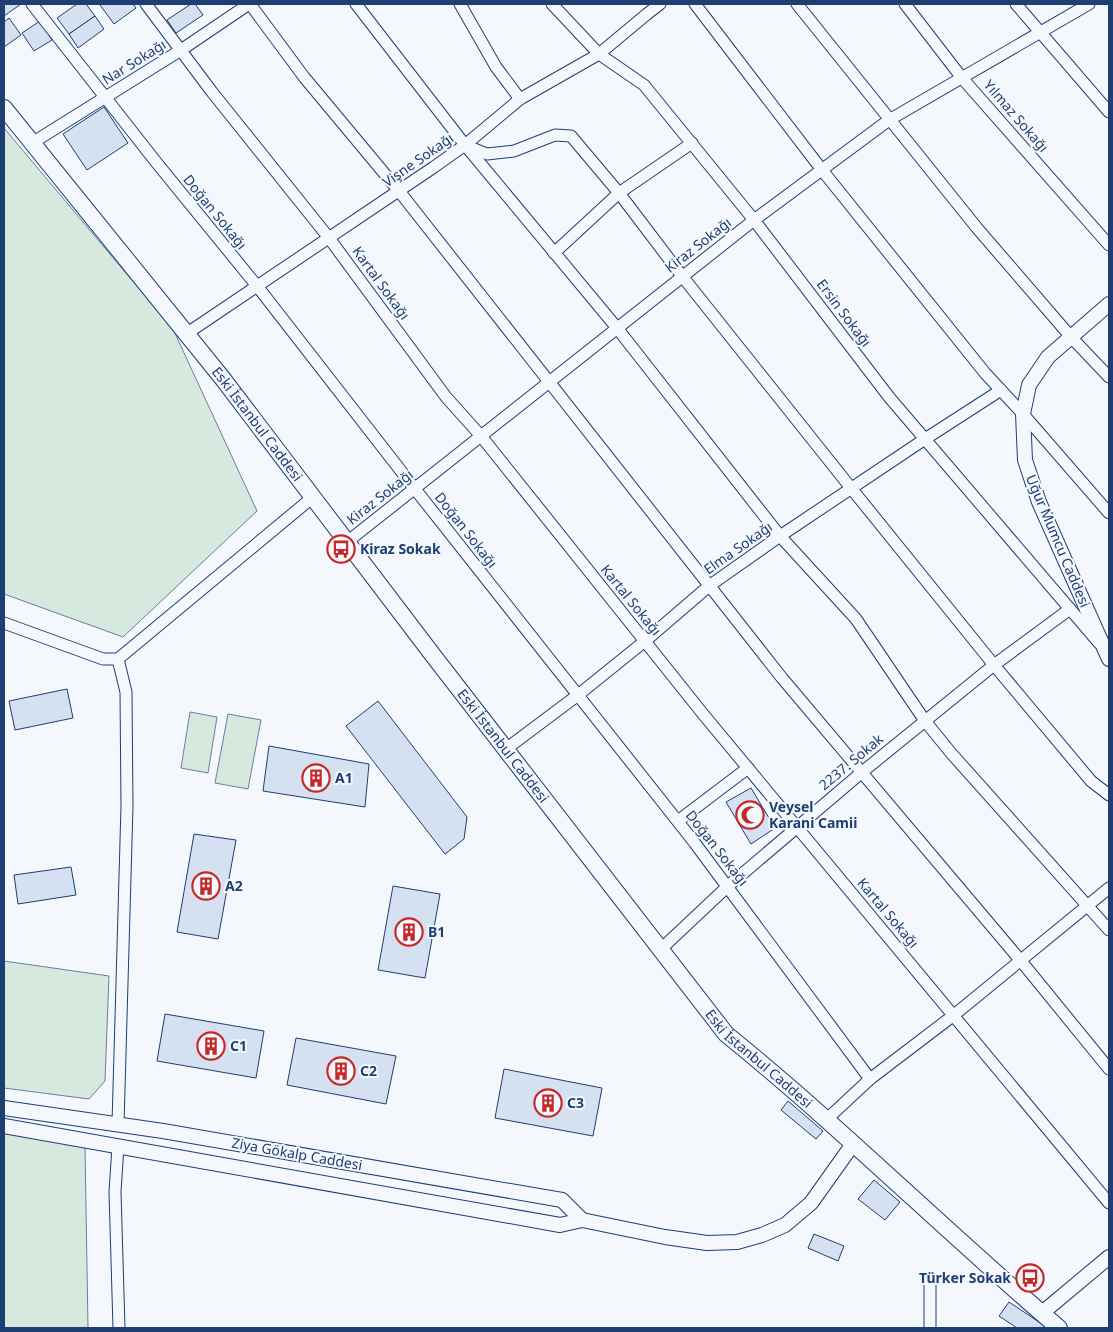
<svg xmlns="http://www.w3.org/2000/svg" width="1113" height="1332" viewBox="0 0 1113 1332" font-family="'Noto Sans',sans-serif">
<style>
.green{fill:#d7e8df;stroke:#687fa3}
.building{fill:#d5e0f0;stroke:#1d3f73}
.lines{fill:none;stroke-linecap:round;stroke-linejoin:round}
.minor-casing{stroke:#1d3f73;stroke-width:13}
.tertiary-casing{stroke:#1d3f73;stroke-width:16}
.secondary-casing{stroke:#1d3f73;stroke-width:18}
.minor{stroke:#f4f7fb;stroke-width:11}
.tertiary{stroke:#f4f7fb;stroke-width:14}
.secondary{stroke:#f4f7fb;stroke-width:16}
.labels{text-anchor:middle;stroke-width:4;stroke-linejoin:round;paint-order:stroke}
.street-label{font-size:14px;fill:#1d3f73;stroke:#f4f7fb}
.poi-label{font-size:14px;font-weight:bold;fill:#1d3f73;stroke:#f4f7fb;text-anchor:start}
</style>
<rect width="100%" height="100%" fill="#f4f7fb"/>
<g class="green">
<polygon points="4,128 173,329 257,511 123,637 4,594"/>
<polygon points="190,712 217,717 208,773 181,768"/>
<polygon points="228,714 261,720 248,789 215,783"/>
<polygon points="4,961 109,976 105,1081 89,1099 4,1088"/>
<polygon points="4,1124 85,1147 88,1328 4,1328"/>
</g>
<g class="building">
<polygon points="4,4 21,4 4,16"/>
<polygon points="77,4 86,4 95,16 69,34 57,18"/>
<polygon points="102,4 133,4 136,8 114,24 100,5"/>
<polygon points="191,4 195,4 203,15 176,33 167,20"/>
<polygon points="95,16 104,29 78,48 69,34"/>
<polygon points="9,18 21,35 4,47 4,22"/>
<polygon points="40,21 52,40 34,51 22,33"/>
<polygon points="104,107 128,143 87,170 63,134"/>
<polygon points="67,689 73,718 15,730 9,701"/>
<polygon points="378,701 467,817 464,839 445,854 346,726"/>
<polygon points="269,746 369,764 365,807 263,791"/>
<polygon points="751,788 775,828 751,844 726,802"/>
<polygon points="194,834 236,840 218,939 177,932"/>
<polygon points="71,867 76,895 18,904 14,875"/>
<polygon points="393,886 440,894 425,978 378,970"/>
<polygon points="165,1014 264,1031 256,1078 157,1061"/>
<polygon points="296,1038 396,1056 386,1104 287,1085"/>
<polygon points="504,1069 602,1088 593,1136 495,1118"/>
<polygon points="788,1101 823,1131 816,1139 781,1110"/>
<polygon points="874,1180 900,1202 885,1220 858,1199"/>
<polygon points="814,1234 844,1246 838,1261 808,1248"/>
<polygon points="1009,1302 1048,1328 1017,1328 999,1316"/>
</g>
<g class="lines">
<g class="minor-casing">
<g id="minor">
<polyline points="32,4 156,162 257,286 415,489 694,842 870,1079"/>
<polyline points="146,4 212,92 329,238 446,397 481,436 703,714 1109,1203"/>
<polyline points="250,4 304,77 399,191 782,678 1021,961 1109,1069"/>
<polyline points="356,4 465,145 617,328 780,536 856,619 925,721 951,753 1109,930"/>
<polyline points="460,4 496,67 520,99"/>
<polyline points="552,4 599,54 644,85 754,220 889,397 1099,643"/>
<polyline points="695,4 822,170 985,373 1023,414 1109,513"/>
<polyline points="797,4 977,228 1071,337 1109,377"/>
<polyline points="905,4 962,78 1109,245"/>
<polyline points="1016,4 1109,112"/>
<polyline points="32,143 181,50 249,4"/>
<polyline points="467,146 487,154 514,151 555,135 571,136 619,193 682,276 851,488 994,665 1091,781 1109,795"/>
<polyline points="554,253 619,193 692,143"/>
<polyline points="186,334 434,167 465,145 520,99 599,54 647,14 660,4"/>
<polyline points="347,542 754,220 889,120 1089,4"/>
<polyline points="4,623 103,659 118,659"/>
<polyline points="118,659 126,692 127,806 118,1124"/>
<polyline points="118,659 313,497"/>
<polyline points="506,749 578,695 645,641 709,586 780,536 925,439 1001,390"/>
<polyline points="678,821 748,768"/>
<polyline points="661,949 728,886 861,773 994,665 1070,609"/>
<polyline points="826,1120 870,1079 954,1015 1109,888"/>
<polyline points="118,1146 115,1192 119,1328"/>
<polyline points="930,1328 930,1284"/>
</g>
</g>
<g class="tertiary-casing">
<g id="tertiary">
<polyline points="1109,304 1048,357 1029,385 1023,414 1025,460 1039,502 1109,659"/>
<polyline points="4,1108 163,1131 562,1200 582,1220"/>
<polyline points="4,1126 560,1225 582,1220 665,1237 707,1243 737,1242 762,1235 785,1225 811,1203 853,1144"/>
<polyline points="1042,1313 1109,1257"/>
</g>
</g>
<g class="secondary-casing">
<g id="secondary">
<path id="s1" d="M4 108 223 379 432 654 726 1034C841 1127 946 1232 1059 1328"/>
</g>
</g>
<use href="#minor" class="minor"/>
<use href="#tertiary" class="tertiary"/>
<use href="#secondary" class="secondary"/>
</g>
<defs>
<g id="bus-ring" transform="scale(1.4375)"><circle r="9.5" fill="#f4f7fb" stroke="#c62828" stroke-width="1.5"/><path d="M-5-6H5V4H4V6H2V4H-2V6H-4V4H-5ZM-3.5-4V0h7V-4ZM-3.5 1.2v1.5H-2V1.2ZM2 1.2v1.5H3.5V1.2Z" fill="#c62828"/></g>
<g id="building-ring" transform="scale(1.4375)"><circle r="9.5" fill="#f4f7fb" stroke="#c62828" stroke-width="1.5"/><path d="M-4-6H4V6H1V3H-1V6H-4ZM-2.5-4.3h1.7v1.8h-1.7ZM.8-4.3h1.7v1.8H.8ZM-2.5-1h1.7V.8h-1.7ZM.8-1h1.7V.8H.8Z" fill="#c62828"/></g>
<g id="mosque-ring" transform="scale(1.4375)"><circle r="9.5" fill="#f4f7fb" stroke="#c62828" stroke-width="1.5"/><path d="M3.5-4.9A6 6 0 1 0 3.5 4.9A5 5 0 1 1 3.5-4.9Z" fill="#c62828"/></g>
</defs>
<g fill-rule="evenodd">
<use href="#bus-ring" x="341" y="549"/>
<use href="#building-ring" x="316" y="778"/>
<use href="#mosque-ring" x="750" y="815"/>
<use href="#building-ring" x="206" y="886"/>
<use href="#building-ring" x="409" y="932"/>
<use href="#building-ring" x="211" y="1046"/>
<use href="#building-ring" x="341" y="1071"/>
<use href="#building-ring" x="548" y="1103"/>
<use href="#bus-ring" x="1030" y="1278"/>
</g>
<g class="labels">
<g class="street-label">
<text transform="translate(134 62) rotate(-32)" y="5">Nar Sokağı</text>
<text transform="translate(1016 116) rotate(49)" y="5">Yılmaz Sokağı</text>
<text transform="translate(418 160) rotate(-35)" y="5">Vişne Sokağı</text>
<text transform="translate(215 212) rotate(51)" y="5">Doğan Sokağı</text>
<text transform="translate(698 245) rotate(-38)" y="5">Kiraz Sokağı</text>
<text transform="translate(381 283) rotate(54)" y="5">Kartal Sokağı</text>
<text transform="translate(844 313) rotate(53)" y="5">Ersin Sokağı</text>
<text dy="5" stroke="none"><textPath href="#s1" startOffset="405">Eski İstanbul Caddesi</textPath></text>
<text transform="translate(380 497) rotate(-38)" y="5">Kiraz Sokağı</text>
<text transform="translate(466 530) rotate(52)" y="5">Doğan Sokağı</text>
<text transform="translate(1058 541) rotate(67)" y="5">Uğur Mumcu Caddesi</text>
<text transform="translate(738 548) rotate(-35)" y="5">Elma Sokağı</text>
<text transform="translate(631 600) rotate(51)" y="5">Kartal Sokağı</text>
<text dy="5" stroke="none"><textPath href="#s1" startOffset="810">Eski İstanbul Caddesi</textPath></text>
<text transform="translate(851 762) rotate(-40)" y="5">2237. Sokak</text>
<text transform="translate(717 848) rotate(52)" y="5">Doğan Sokağı</text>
<text transform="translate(888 913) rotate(50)" y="5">Kartal Sokağı</text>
<text dy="5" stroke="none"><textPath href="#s1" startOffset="1215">Eski İstanbul Caddesi</textPath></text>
<text transform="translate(297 1154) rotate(10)" y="5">Ziya Gökalp Caddesi</text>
</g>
<g class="poi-label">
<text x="360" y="554">Kiraz Sokak</text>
<text x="335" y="783">A1</text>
<text x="769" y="812">Veysel<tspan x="769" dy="16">Karani Camii</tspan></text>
<text x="225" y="891">A2</text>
<text x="428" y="937">B1</text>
<text x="230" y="1051">C1</text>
<text x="360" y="1076">C2</text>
<text x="567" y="1108">C3</text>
<text x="1011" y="1283" text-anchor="end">Türker Sokak</text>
</g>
</g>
<rect width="1113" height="1332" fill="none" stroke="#1d3f73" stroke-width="10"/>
</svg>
